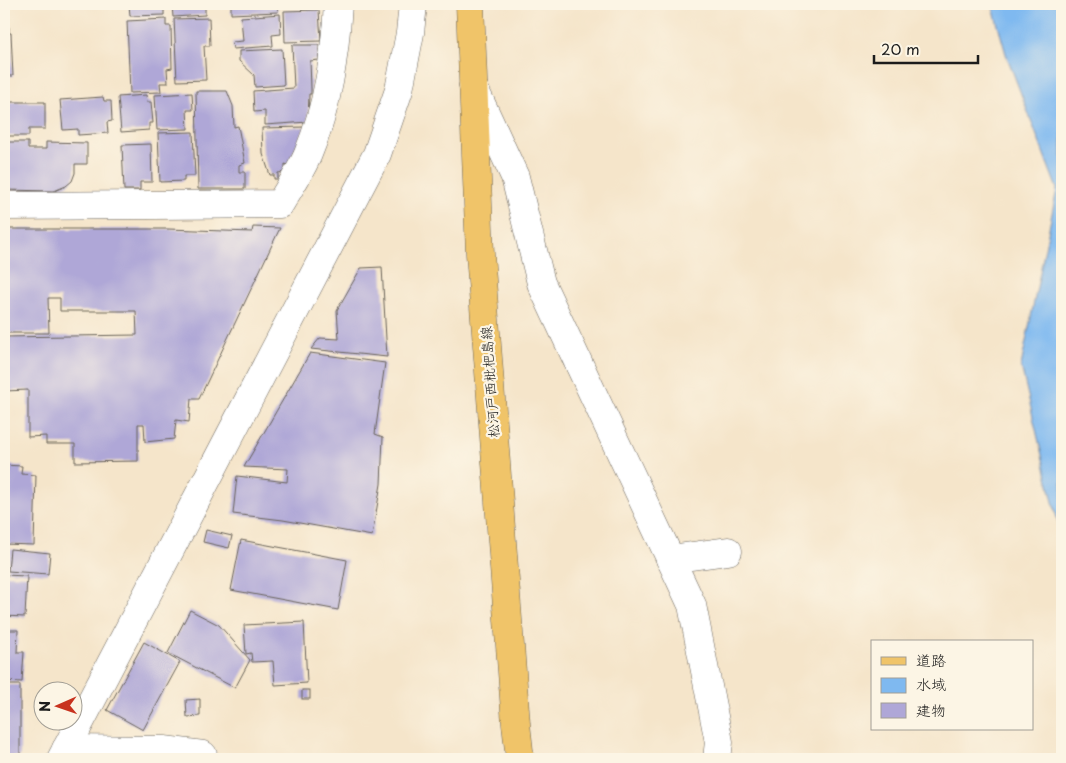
<svg xmlns="http://www.w3.org/2000/svg" width="1066" height="763" viewBox="0 0 1066 763" font-family="'Playpen Sans','Klee One',sans-serif">
<style>
.water{fill:#7fb9f0;stroke:#4e6a86}
.building{fill:#afa7d7}
.lines{fill:none;stroke-linecap:round;stroke-linejoin:round}
.minor-casing{stroke:#686259;stroke-width:29}
.major-casing{stroke:#686259;stroke-width:29}
.minor{stroke:#fff;stroke-width:28}
.major{stroke:#f0c469;stroke-width:28}
.labels{text-anchor:middle;stroke-width:4.5;stroke-linejoin:round;paint-order:stroke}
.street-label{font-size:14px;fill:#1c1c1c;stroke:#fcf5e5}
</style>
<rect width="100%" height="100%" fill="#fcf5e5"/>
<filter id="ink" filterUnits="userSpaceOnUse"><feTurbulence type="fractalNoise" baseFrequency=".02" numOctaves="2"/><feDisplacementMap in="SourceGraphic" scale="10" xChannelSelector="R" yChannelSelector="G"/><feConvolveMatrix kernelMatrix="1 2 1 2 8 2 1 2 1" color-interpolation-filters="sRGB"/></filter>
<filter id="wash" filterUnits="userSpaceOnUse"><feTurbulence type="fractalNoise" baseFrequency=".0096" numOctaves="4" result="noise"/><feDisplacementMap in="SourceGraphic" scale="20" xChannelSelector="R" yChannelSelector="G"/><feGaussianBlur stdDeviation="1.12" result="paint"/><feColorMatrix in="noise" values="0 0 0 0 0 0 0 0 0 0 0 0 0 0 0 0 0 1.4 0 .05"/><feComposite in="paint" operator="in"/></filter>
<g filter="url(#wash)">
<rect width="100%" height="100%" fill="#f5e5ca"/>
<polygon class="water" points="992,4 1062,4 1062,540 1021,366 1057,189 1006,54"/>
<g id="blocks">
<g class="building">
<polygon points="129,4 164,4 164,15 130,16"/>
<polygon points="172,4 205,4 205,15 173,17"/>
<polygon points="231,4 277,4 278,12 231,14"/>
<polygon points="281,4 322,4 322,5 282,7"/>
<polygon points="319,10 321,41 285,42 284,11"/>
<polygon points="280,14 281,34 272,35 273,46 233,49 232,42 243,41 241,17"/>
<polygon points="209,18 210,46 204,46 206,80 177,81 174,19"/>
<polygon points="166,19 166,26 171,26 172,68 167,69 168,83 160,83 161,92 130,93 127,21"/>
<polygon points="4,27 9,27 9,33 11,33 13,76 8,76 9,93 4,93"/>
<polygon points="292,45 319,45 319,60 310,61 311,88 311,94 309,94 308,122 265,125 265,111 254,112 253,91 294,88"/>
<polygon points="282,49 284,85 255,87 254,75 239,61 239,51"/>
<polygon points="196,91 227,91 233,106 234,127 238,126 245,163 239,165 239,172 245,172 245,189 198,189"/>
<polygon points="192,93 193,110 187,110 188,129 157,130 155,95"/>
<polygon points="146,95 147,102 151,102 153,123 149,123 149,130 121,132 118,97"/>
<polygon points="103,97 104,101 111,101 112,121 107,122 108,133 78,135 78,129 63,130 60,100"/>
<polygon points="4,102 45,102 45,129 29,129 29,136 4,136"/>
<polygon points="305,127 288,165 285,164 285,172 278,173 278,179 274,179 274,175 270,175 263,154 262,128"/>
<polygon points="193,132 195,176 184,176 184,181 160,182 158,133"/>
<polygon points="6,142 28,142 28,149 46,149 46,142 87,143 87,164 75,164 75,173 72,181 66,186 54,191 4,190"/>
<polygon points="151,144 152,182 140,182 140,190 124,190 122,145"/>
<polygon points="253,227 280,228 199,399 191,399 189,422 176,420 174,439 145,442 144,424 138,424 138,461 75,462 75,444 46,444 46,436 28,437 28,390 4,391 4,337 137,335 136,311 60,311 60,298 48,298 49,333 4,333 4,229 168,229 252,232"/>
<polygon points="382,267 387,357 311,349 320,338 339,339 337,310 361,268"/>
<polygon points="310,353 385,363 375,434 383,437 381,484 372,536 283,520 233,514 237,476 287,482 288,469 244,467"/>
<polygon points="4,465 22,466 21,474 36,475 34,545 4,544"/>
<polygon points="206,530 232,536 229,548 203,542"/>
<polygon points="241,540 347,560 338,610 231,590"/>
<polygon points="10,549 50,553 48,574 8,571"/>
<polygon points="4,575 27,576 25,617 4,616"/>
<polygon points="190,610 219,625 250,660 235,688 168,653"/>
<polygon points="304,622 307,683 275,685 273,661 252,662 251,653 246,654 244,625"/>
<polygon points="4,630 18,630 17,652 24,652 22,682 4,681"/>
<polygon points="144,642 180,662 143,730 107,710"/>
<rect x="4" y="685" width="16" height="72"/>
<rect x="302" y="690" width="8" height="9"/>
<polygon points="200,699 200,716 187,717 186,700"/>
</g>
</g>
</g>
<g filter="url(#ink)">
<use href="#blocks" fill-opacity="0" stroke="#686259" stroke-width="1"/>
<g class="lines">
<g class="minor-casing">
<g id="minor">
<polyline points="473,86 515,177 541,283 692,605 719,742 717,759"/>
<path d="M4 206 280 204C289 188 301 171 308 154 328 106 335 55 338 4"/>
<polyline points="670,559 728,551"/>
<polyline points="66,749 164,750 203,755 204,759"/>
<polyline points="61,759 377,154 399,90 410,33 413,4"/>
</g>
</g>
<g class="major-casing">
<polyline id="major" points="470,4 480,254 516,724 520,759"/>
</g>
<use href="#minor" class="minor"/>
<use href="#major" class="major"/>
</g>
</g>
<g class="labels">
<g class="street-label">
<text transform="translate(490 382) rotate(-94)" y="5">松河戸西枇杷島線</text>
</g>
</g>
<rect width="1066" height="763" fill="none" stroke="#fcf5e5" stroke-width="20"/>
<rect x="871" y="640" width="162" height="90" fill="#fcf5e5" stroke="#a29e95"/>
<rect x="881" y="657" width="25" height="8" fill="#f0c469" stroke="#a29e95"/>
<text x="916" y="666" font-size="15" fill="#1c1c1c">道路</text>
<rect x="881" y="678" width="25" height="15" fill="#7fb9f0" stroke="#a29e95"/>
<text x="916" y="690" font-size="15" fill="#1c1c1c">水域</text>
<rect x="881" y="703" width="25" height="15" fill="#afa7d7" stroke="#a29e95"/>
<text x="916" y="716" font-size="15" fill="#1c1c1c">建物</text>
<g transform="translate(58 706) rotate(268)"><circle r="24" fill="#fcf5e5" stroke="#a29e95"/>
<path d="M0-4L9 19L0 12L-9 19Z" fill="#c8321e"/>
<text y="-8" font-size="14" font-weight="bold" text-anchor="middle" fill="#1c1c1c">N</text>
</g>
<path d="M874 55v8h104v-8" fill="none" stroke="#1c1c1c" stroke-width="2.5"/>
<text x="881" y="55" font-size="15" fill="#1c1c1c" stroke="#fcf5e5" stroke-width="4" paint-order="stroke">20 m</text>
</svg>
